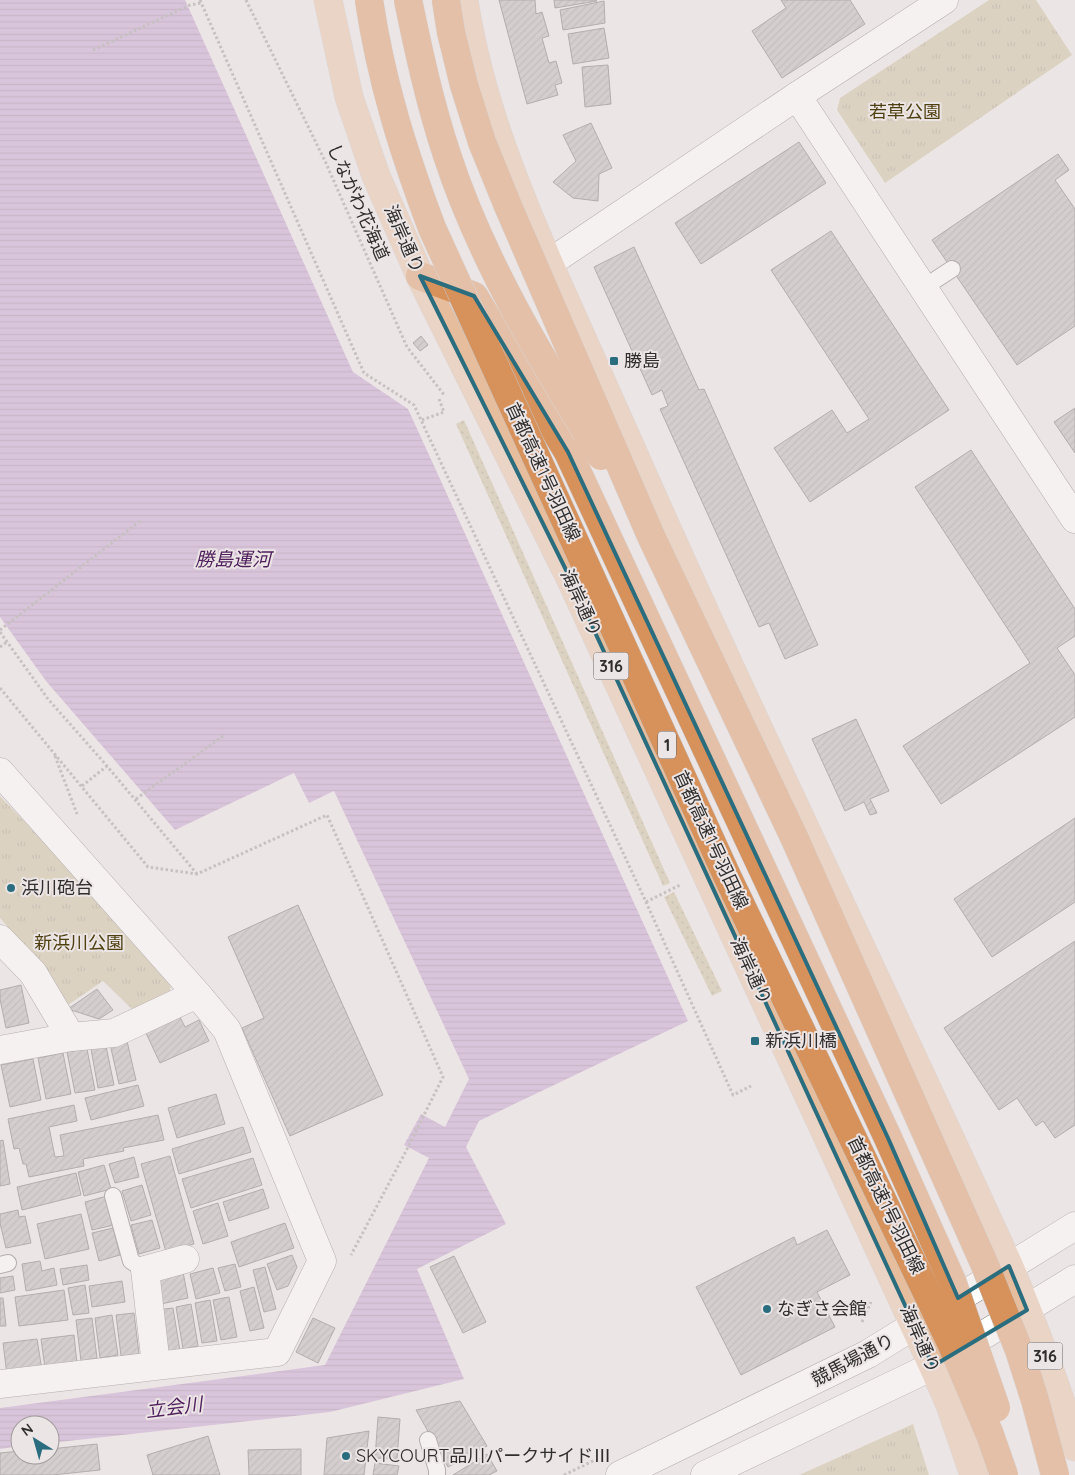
<svg xmlns="http://www.w3.org/2000/svg" width="1075" height="1475" viewBox="0 0 1075 1475" font-family="Quicksand,'Noto Sans JP',sans-serif">
<style>
.grass{fill:url(#grass-dots)}
.park{fill:url(#park-tufts)}
.water{fill:url(#water-rules)}
.building{fill:url(#building-hatch);stroke:#6d686a}
.lines{fill:none;stroke-linecap:round;stroke-linejoin:round}
.lane-casing{stroke:#716b6b;stroke-width:18}
.street-casing{stroke:#716b6b;stroke-width:29}
.secondary-casing{stroke:#716b6b;stroke-width:29}
.primary-casing{stroke:#c5c4c4;stroke-width:29}
.highway-casing{stroke:#c5c4c4;stroke-width:29}
.path{stroke:#999494;stroke-width:3;stroke-dasharray:2.5 2.5;stroke-linecap:butt}
.lane{stroke:#fff;stroke-width:16}
.street{stroke:#fff;stroke-width:28}
.secondary{stroke:#fff;stroke-width:28}
.primary{stroke:#e7be9d;stroke-width:28}
.highway{stroke:#d7925c;stroke-width:28}
.highway-bridge-casing{stroke:#c5c4c4;stroke-width:29;stroke-linecap:butt}
.highway-bridge{stroke:#d7925c;stroke-width:28}
.marked{fill:none;stroke:#2a6d7f;stroke-width:4;stroke-linejoin:round}
.poi-dot{fill:#2a6d7f;stroke:#ece5e5;stroke-width:2}
.labels{text-anchor:middle;stroke-width:4;stroke-linejoin:round;paint-order:stroke}
.shield{fill:#ece5e5;stroke:#686464;stroke-width:1}
.shield-label{font-size:16px;font-weight:bold;fill:#2f2d2d}
.park-label{font-size:18px;fill:#4e3f0f;stroke:#ece5e5}
.street-label{font-size:18px;fill:#2f2d2d;stroke:#ece5e5}
.poi-label{font-size:18px;fill:#2f2d2d;stroke:#ece5e5;text-anchor:start}
.water-label{font-size:19px;font-style:italic;fill:#4f205d;stroke:#ece5e5}
</style>
<defs>
<pattern id="grass-dots" width="8" height="8" patternUnits="userSpaceOnUse" patternTransform="scale(1.25)"><rect width="8" height="8" fill="#c8bb97"/><path d="M2 2h.1M6 6h.1" fill="none" stroke="#a3987c" stroke-width="1.8" stroke-linecap="round"/></pattern>
<pattern id="park-tufts" width="24" height="20" patternUnits="userSpaceOnUse" patternTransform="scale(1.25)"><rect width="24" height="20" fill="#c8bb97"/><path d="M3 7l-1-3M5 7V3M7 7l1-3M15 17l-1-3M17 17v-4M19 17l1-3" fill="none" stroke="#a3987c"/></pattern>
<pattern id="water-rules" width="6" height="5" patternUnits="userSpaceOnUse" patternTransform="scale(1.25)"><rect width="6" height="5" fill="#c29dcf"/><path d="M0 2.5h6" fill="none" stroke="#9e80a8"/></pattern>
<pattern id="building-hatch" width="6" height="6" patternUnits="userSpaceOnUse" patternTransform="scale(1.25)"><rect width="6" height="6" fill="#b8b2b4"/><path d="M-1 1l2-2M0 6l6-6M5 7l2-2" fill="none" stroke="#969193"/></pattern>
</defs>
<rect width="100%" height="100%" fill="#ece5e5"/>
<g class="grass">
<polygon points="464,420 670,883 663,886 456,424"/>
<polygon points="674,892 722,991 712,996 664,897"/>
</g>
<g class="park">
<polygon points="989,0 1036,0 1072,55 885,183 837,110 840,98"/>
<polygon points="0,796 173,978 168,998 136,1013 103,981 68,1005 37,960 0,918"/>
<polygon points="913,1424 929,1475 799,1475"/>
</g>
<polygon class="water" points="0,0 185,0 353,372 408,409 688,1021 479,1121 466,1147 506,1224 417,1269 464,1379 330,1412 50,1443 50,1425 20,1425 20,1446 0,1449 0,1408 325,1365 429,1158 404,1145 421,1114 445,1127 469,1079 334,791 309,803 294,773 175,830 46,681 0,617"/>
<g class="building">
<polygon points="499,0 535,0 536,14 542,12 549,36 542,38 549,63 556,61 562,83 555,85 558,95 527,104"/>
<polygon points="554,0 596,0 597,1 555,8"/>
<polygon points="781,0 850,0 865,24 782,78 752,31 786,8"/>
<polygon points="604,1 605,23 563,30 560,10"/>
<polygon points="604,28 609,58 573,64 568,34"/>
<polygon points="608,65 611,104 585,107 582,67"/>
<polygon points="591,123 612,168 599,174 598,201 573,198 553,182 576,161 563,135"/>
<polygon points="799,142 826,183 701,264 675,223"/>
<polygon points="1058,154 1069,170 1055,180 1075,209 1075,326 1017,365 932,240"/>
<polygon points="831,231 949,410 810,502 774,448 832,410 847,433 869,419 771,270"/>
<polygon points="634,247 699,390 704,389 818,645 785,659 769,623 759,627 660,409 668,406 662,390 652,395 594,267"/>
<polygon points="421,336 428,345 420,351 413,343"/>
<polygon points="1075,408 1075,453 1054,422"/>
<polygon points="971,450 1075,609 1075,636 1057,648 1075,675 1075,717 941,804 903,746 1030,663 915,487"/>
<polygon points="856,719 889,791 870,799 877,813 870,815 864,802 845,811 812,739"/>
<polygon points="1075,818 1075,902 992,957 954,899"/>
<polygon points="298,905 383,1095 290,1136 242,1028 264,1018 228,937"/>
<polygon points="1075,941 1075,1125 1055,1138 1043,1121 1036,1126 1017,1098 999,1110 944,1028"/>
<polygon points="21,985 29,1023 6,1028 0,999 0,990"/>
<polygon points="97,989 113,1010 99,1019 68,1009"/>
<polygon points="180,1017 185,1027 199,1020 209,1041 160,1063 146,1033"/>
<polygon points="127,1041 136,1080 119,1084 110,1044"/>
<polygon points="106,1046 114,1085 98,1088 91,1049"/>
<polygon points="87,1049 95,1090 75,1093 67,1052"/>
<polygon points="63,1053 71,1094 46,1099 38,1058"/>
<polygon points="33,1059 41,1100 10,1107 1,1065"/>
<polygon points="138,1085 144,1106 91,1120 85,1098"/>
<polygon points="216,1094 225,1124 177,1138 168,1108"/>
<polygon points="74,1105 77,1121 49,1127 55,1157 64,1156 60,1135 158,1115 164,1140 123,1148 124,1151 83,1159 84,1166 29,1177 26,1164 23,1164 19,1148 14,1149 8,1119"/>
<polygon points="243,1127 251,1152 179,1174 172,1149"/>
<polygon points="3,1140 10,1184 0,1186 0,1141"/>
<polygon points="170,1156 194,1244 166,1252 141,1164"/>
<polygon points="134,1157 139,1177 115,1183 109,1164"/>
<polygon points="253,1158 262,1185 191,1208 182,1179"/>
<polygon points="104,1165 111,1189 84,1196 78,1172"/>
<polygon points="76,1173 81,1195 22,1210 17,1187"/>
<polygon points="142,1185 151,1215 131,1221 122,1191"/>
<polygon points="263,1189 269,1208 229,1221 223,1202"/>
<polygon points="107,1196 114,1225 92,1230 85,1202"/>
<polygon points="218,1203 228,1236 203,1244 193,1211"/>
<polygon points="18,1210 19,1217 25,1216 31,1243 6,1248 0,1223 0,1214"/>
<polygon points="81,1214 89,1249 45,1259 37,1224"/>
<polygon points="152,1220 160,1248 139,1254 131,1225"/>
<polygon points="285,1223 294,1248 239,1267 231,1242"/>
<polygon points="113,1228 120,1255 99,1261 92,1233"/>
<polygon points="827,1230 850,1275 817,1292 835,1327 741,1375 696,1287 794,1237 797,1245"/>
<polygon points="292,1255 297,1267 288,1286 277,1290 267,1264"/>
<polygon points="454,1256 486,1322 463,1333 430,1267"/>
<polygon points="40,1261 42,1271 54,1268 57,1285 26,1291 22,1264"/>
<polygon points="235,1264 241,1287 225,1291 218,1268"/>
<polygon points="87,1265 89,1280 63,1285 60,1269"/>
<polygon points="265,1267 276,1309 264,1312 253,1270"/>
<polygon points="213,1268 220,1293 196,1299 190,1274"/>
<polygon points="183,1272 188,1298 161,1304 156,1278"/>
<polygon points="13,1276 15,1290 0,1293 0,1278"/>
<polygon points="122,1281 125,1302 92,1307 89,1286"/>
<polygon points="85,1285 89,1313 73,1315 68,1288"/>
<polygon points="254,1287 264,1328 250,1331 240,1291"/>
<polygon points="64,1290 68,1320 19,1326 15,1297"/>
<polygon points="229,1297 237,1337 221,1340 213,1300"/>
<polygon points="0,1298 3,1298 6,1326 0,1326"/>
<polygon points="210,1300 217,1341 202,1343 195,1303"/>
<polygon points="191,1304 198,1346 183,1349 176,1307"/>
<polygon points="173,1308 180,1351 163,1353 156,1310"/>
<polygon points="134,1313 139,1354 121,1356 116,1315"/>
<polygon points="112,1315 118,1355 100,1358 95,1318"/>
<polygon points="92,1318 97,1358 81,1361 76,1320"/>
<polygon points="313,1318 335,1328 318,1363 296,1352"/>
<polygon points="74,1335 77,1364 45,1368 41,1339"/>
<polygon points="37,1339 42,1370 7,1375 3,1343"/>
<polygon points="460,1401 487,1446 448,1467 416,1410"/>
<polygon points="378,1417 400,1419 397,1459 375,1458"/>
<polygon points="369,1431 364,1475 324,1475 327,1438"/>
<polygon points="208,1436 220,1475 153,1475 147,1455"/>
<polygon points="97,1444 100,1470 52,1475 0,1475 0,1453 20,1451 20,1455 50,1455 50,1449"/>
<polygon points="301,1449 301,1475 249,1475 248,1450"/>
<polygon points="487,1454 497,1471 489,1475 453,1475"/>
<polygon points="375,1463 399,1466 397,1475 373,1475"/>
</g>
<g class="lines">
<g class="lane-casing">
<g id="lane">
<polyline points="923,288 952,269"/>
<polyline points="113,1196 131,1261 145,1270"/>
<polyline points="0,1265 8,1263"/>
<polyline points="428,1440 437,1470 437,1475"/>
</g>
</g>
<g class="street-casing">
<g id="street">
<polyline points="797,96 1075,519"/>
<polyline points="0,772 197,994"/>
<polyline points="0,939 33,973 71,1037"/>
<polyline points="0,1050 71,1037 114,1033 197,994 227,1030 322,1261 277,1352 0,1384"/>
<polyline points="156,1365 145,1270 185,1259"/>
</g>
</g>
<g class="secondary-casing">
<g id="secondary">
<polyline points="549,263 797,96 944,0"/>
<polyline points="620,1475 868,1354 1075,1226"/>
<polyline points="705,1475 933,1366 1075,1279"/>
</g>
</g>
<g class="primary-casing">
<g id="primary">
<polyline points="328,0 349,97 376,176 420,276 570,578 933,1366 950,1405 974,1475"/>
<path d="M464 0C479 99 517 191 557 282 581 335 604 388 628 441 750 718 884 991 1009 1266 1034 1326 1057 1385 1075 1447"/>
</g>
</g>
<g class="highway-casing">
<polyline id="highway" points="420,276 474,296 568,452"/>
</g>
<g class="path">
<polyline points="200,0 360,364 364,373 414,405 646,902 733,1095 751,1086"/>
<polyline points="246,0 325,161 407,347 445,396"/>
<polyline points="93,50 190,5 201,3"/>
<polyline points="422,420 444,412 439,399"/>
<polyline points="0,630 140,521"/>
<polyline points="0,632 48,699 107,766 197,874"/>
<polyline points="0,647 7,642"/>
<polyline points="0,688 148,867 197,874 327,815 443,1077 405,1153 351,1255"/>
<polyline points="55,756 77,814"/>
<polyline points="82,786 107,766"/>
<polyline points="136,799 223,736"/>
<polyline points="646,902 680,885"/>
<polyline points="862,1322 871,1302"/>
<polyline points="564,1475 595,1460"/>
</g>
<use href="#lane" class="lane"/>
<use href="#street" class="street"/>
<use href="#secondary" class="secondary"/>
<use href="#primary" class="primary"/>
<use href="#highway" class="highway"/>
<g class="highway-bridge-casing">
<g id="highway-bridge">
<path d="M369 0C381 81 403 151 432 228L727 876 951 1343 990 1435 1004 1475"/>
<path d="M408 0C419 53 430 104 447 155 482 262 542 360 601 456"/>
<polyline points="446,0 451,32 464,85 482,142 508,206 651,536 794,837 984,1263 1019,1350 1035,1400 1055,1475"/>
<polyline points="568,452 888,1138 952,1281 996,1408"/>
</g>
</g>
<use href="#highway-bridge" class="highway-bridge"/>
</g>
<path d="M0 0H1075V1475H0ZM420 276 474 296 568 452 888 1138 958 1298 1009 1266 1027 1310 933 1366 570 578Z" fill="#ece5e5" fill-opacity=".55" fill-rule="evenodd"/>
<path class="marked" d="M420 276 474 296 568 452 888 1138 958 1298 1009 1266 1027 1310 933 1366 570 578Z"/>
<g class="poi-dot">
<rect x="609" y="356" width="10" height="10" rx="2.5"/>
<circle cx="11" cy="888" r="5"/>
<rect x="750" y="1036" width="10" height="10" rx="2.5"/>
<circle cx="767" cy="1309" r="5"/>
<circle cx="346" cy="1456" r="5"/>
</g>
<g class="labels">
<g class="shield">
<rect x="593.5" y="652.5" width="35" height="27" rx="4"/>
<rect x="658" y="731.5" width="18" height="27" rx="4"/>
<rect x="1027.5" y="1342.5" width="35" height="27" rx="4"/>
</g>
<g class="shield-label">
<text x="611" y="672">316</text>
<text x="667" y="751">1</text>
<text x="1045" y="1362">316</text>
</g>
<g class="park-label">
<text x="905" y="118">若草公園</text>
<text x="79" y="949">新浜川公園</text>
</g>
<g class="street-label">
<text transform="translate(358 202) rotate(66)" y="6">しながわ花海道</text>
<text transform="translate(404 239) rotate(66)" y="6">海岸通り</text>
<text transform="translate(543 472) rotate(65)" y="6">首都高速1号羽田線</text>
<text transform="translate(581 603) rotate(65)" y="6">海岸通り</text>
<text transform="translate(711 840) rotate(65)" y="6">首都高速1号羽田線</text>
<text transform="translate(751 971) rotate(65)" y="6">海岸通り</text>
<text transform="translate(886 1205) rotate(64)" y="6">首都高速1号羽田線</text>
<text transform="translate(920 1339) rotate(66)" y="6">海岸通り</text>
<text transform="translate(853 1360) rotate(-28)" y="6">競馬場通り</text>
</g>
<g class="poi-label">
<text x="624" y="367">勝島</text>
<text x="21" y="894">浜川砲台</text>
<text x="765" y="1047">新浜川橋</text>
<text x="777" y="1315">なぎさ会館</text>
<text x="356" y="1462">SKYCOURT品川パークサイドⅢ</text>
</g>
<g class="water-label">
<text x="233" y="566">勝島運河</text>
<text transform="translate(174 1407) rotate(-7)" y="7">立会川</text>
</g>
</g>
<g transform="translate(35 1440) rotate(323)"><circle r="24" fill="#ece5e5" stroke="#a09b9b"/>
<path d="M0-4L9 19L0 12L-9 19Z" fill="#2a6d7f"/>
<text y="-8" font-size="14" font-weight="bold" text-anchor="middle" fill="#2f2d2d">N</text>
</g>
</svg>
